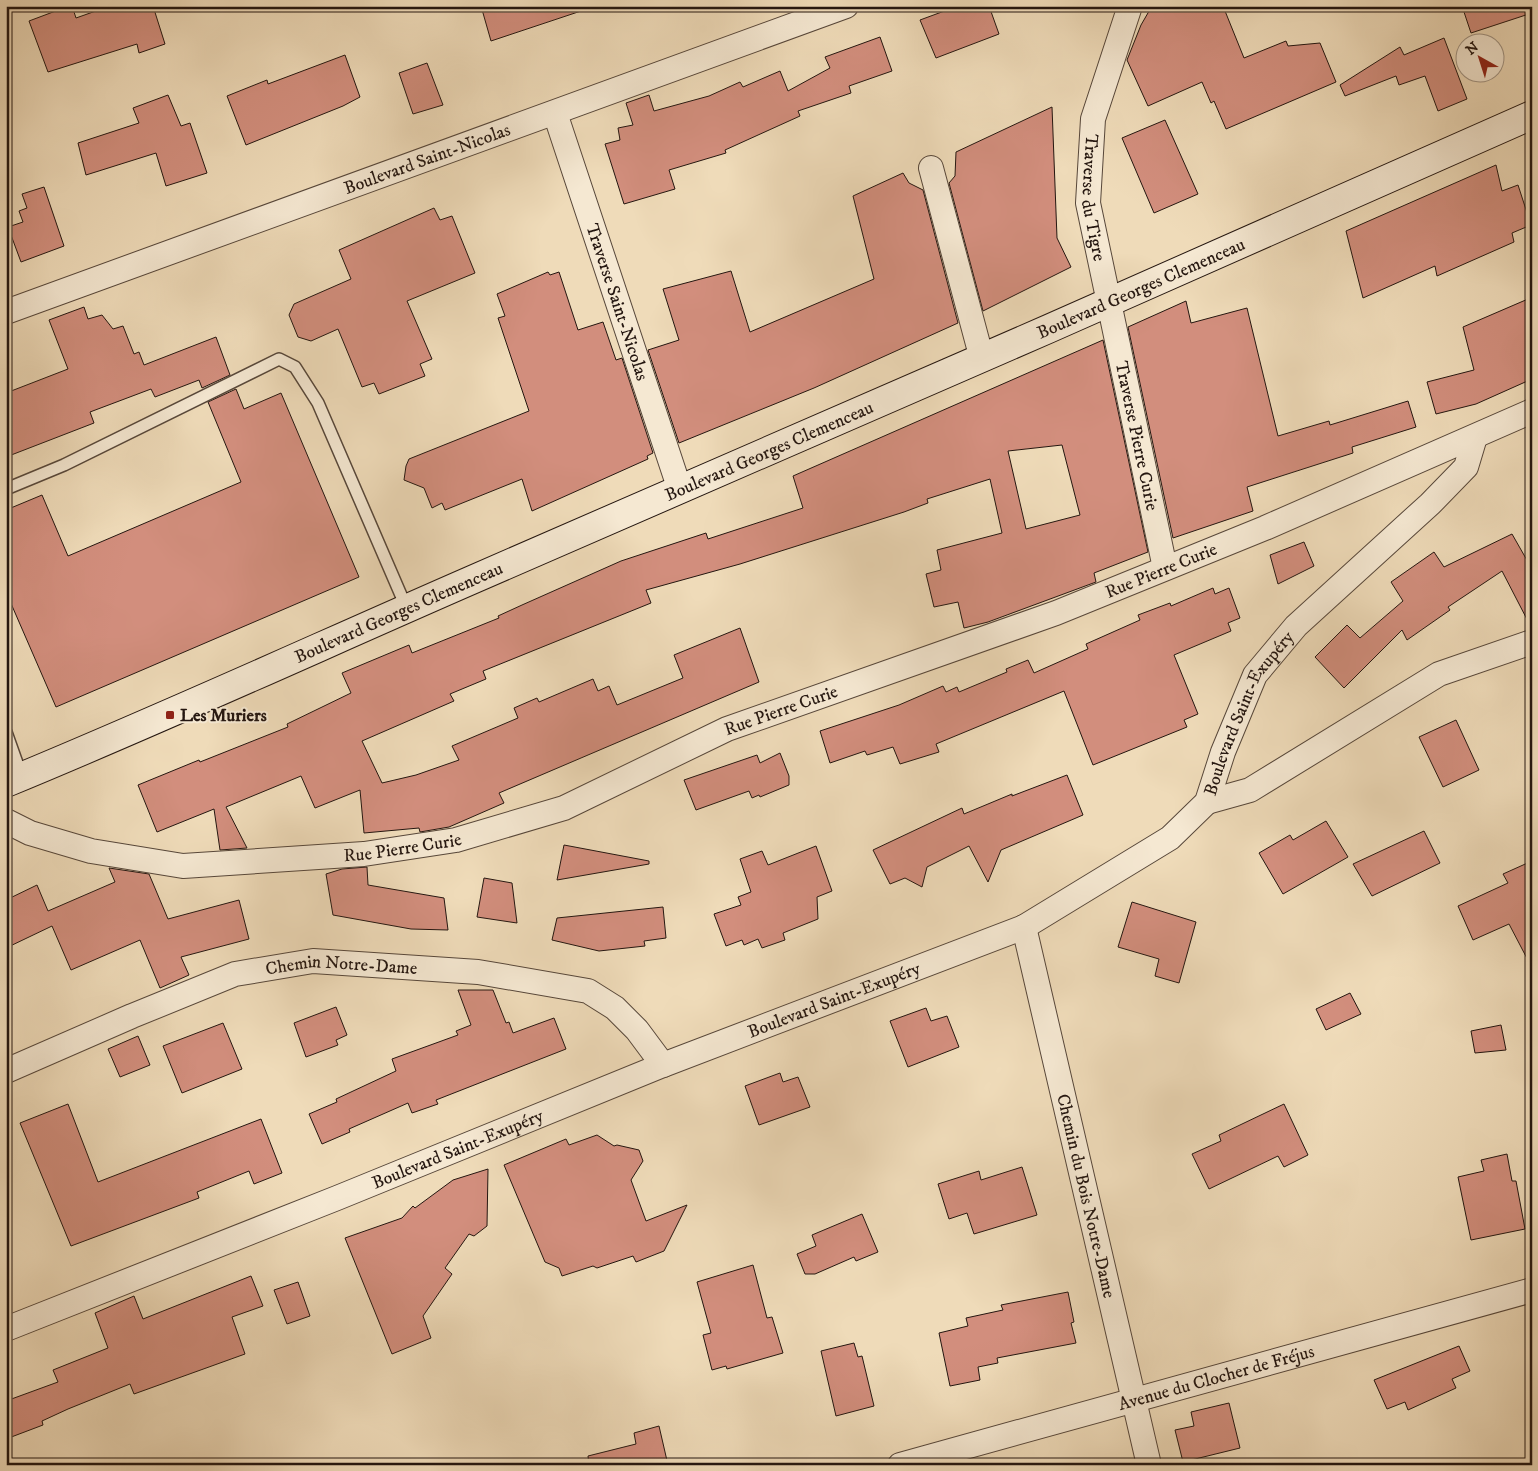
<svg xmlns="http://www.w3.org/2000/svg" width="1538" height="1471" viewBox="0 0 1538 1471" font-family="'IM FELL DW Pica',serif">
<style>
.building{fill:#d28e7d;stroke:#241610;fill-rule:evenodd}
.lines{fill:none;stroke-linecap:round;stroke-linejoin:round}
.lane-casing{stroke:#57473a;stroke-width:14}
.street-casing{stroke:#57473a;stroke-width:26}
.secondary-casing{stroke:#241610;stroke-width:30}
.lane{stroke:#f5e8d2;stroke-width:11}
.street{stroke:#f5e8d2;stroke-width:24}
.secondary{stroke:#f5e8d2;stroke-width:28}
.poi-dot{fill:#8f2418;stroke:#f5e8d2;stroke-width:2}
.labels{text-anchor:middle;stroke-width:4;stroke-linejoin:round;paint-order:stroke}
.street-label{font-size:18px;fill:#241610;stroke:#f5e8d2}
.poi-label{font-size:18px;font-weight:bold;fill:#241610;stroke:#f5e8d2;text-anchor:start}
</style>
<rect width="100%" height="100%" fill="#efdbb9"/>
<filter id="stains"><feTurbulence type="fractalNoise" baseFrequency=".004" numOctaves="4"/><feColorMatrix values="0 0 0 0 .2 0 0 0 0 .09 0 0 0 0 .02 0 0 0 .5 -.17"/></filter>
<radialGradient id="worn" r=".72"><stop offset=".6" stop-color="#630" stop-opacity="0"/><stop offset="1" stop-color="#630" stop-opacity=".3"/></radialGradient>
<g class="building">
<polygon points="69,6 72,6 76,18 110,6 153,6 165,44 139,53 137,44 48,72 29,21"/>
<polygon points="481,6 580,6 581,11 491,41"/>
<polygon points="958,6 989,6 999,34 936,58 920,20"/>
<polygon points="1152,6 1223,6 1244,58 1286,41 1288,46 1320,43 1336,82 1226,129 1214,101 1211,103 1202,82 1148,106 1127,60 1141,25"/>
<polygon points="1462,6 1532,6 1532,13 1471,33"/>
<polygon points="880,37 892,71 849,86 851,93 798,111 800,116 725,150 726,153 669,170 675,189 624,204 605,144 620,140 618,128 633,125 626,103 649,95 654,111 709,96 740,82 743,87 780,71 788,91 830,68 825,57"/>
<polygon points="1444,38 1467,99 1438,111 1425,76 1399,85 1396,76 1345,96 1340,85 1400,47 1404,55"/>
<polygon points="345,55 360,97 343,106 246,145 227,96 267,80 268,84"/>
<polygon points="427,63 443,105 413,114 399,73"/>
<polygon points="168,95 181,126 190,123 207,173 166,186 156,153 86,175 78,143 139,123 133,108"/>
<polygon points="1052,107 1057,238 1071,267 983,311 949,183 955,176 956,152"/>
<polygon points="1165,120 1198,194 1154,213 1122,138"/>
<polygon points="1496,165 1502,191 1518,185 1531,225 1512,233 1514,242 1437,276 1435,266 1363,298 1346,231"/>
<polygon points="903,173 909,183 923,190 958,323 814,388 679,443 648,350 679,340 663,289 731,271 750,332 874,279 853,196"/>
<polygon points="44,187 64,246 21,262 8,227 23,222 19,211 27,208 22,194"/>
<polygon points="434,208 440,220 452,216 475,273 407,301 432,359 420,364 425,376 379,394 374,383 362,387 338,329 311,341 298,337 289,315 294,304 351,279 339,250"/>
<polygon points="548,272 550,275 559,272 578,330 603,322 616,360 622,358 653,453 647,456 648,459 532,511 522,479 445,510 442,503 432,508 424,488 404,480 406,466 409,459 529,411 498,318 505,316 497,294"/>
<polygon points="1528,299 1532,317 1532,379 1476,404 1436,414 1427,382 1474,370 1463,327"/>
<polygon points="1186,301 1191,323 1247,308 1278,436 1329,421 1330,425 1408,401 1416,427 1352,447 1353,453 1247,487 1253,511 1173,538 1128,327"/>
<polygon points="84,307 88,319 102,315 113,329 123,326 134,354 139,352 144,365 216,337 230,375 202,388 199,380 155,397 151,389 90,412 94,423 6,457 6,393 68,369 49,320"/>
<path d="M1103 340 1148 552 1094 573 1096 582 988 622 964 628 958 602 934 607 926 574 941 570 937 550 1002 533 990 479 927 499 928 503 904 512 740 564 646 590 651 603 483 671 486 679 450 694 454 701 362 741 382 783 416 775 459 760 452 746 518 718 514 708 537 698 539 702 593 679 598 691 609 686 617 705 683 678 674 655 740 628 759 682 499 793 504 803 449 827 420 832 419 828 364 833 360 790 315 808 301 776 226 807 247 848 220 850 214 809 157 832 138 785 199 760 200 762 288 727 287 724 351 693 342 673 409 645 412 653 499 618 498 616 522 605 621 561 706 533 708 539 803 508 793 476ZM1062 445 1080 515 1026 529 1008 451Z"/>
<polygon points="236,389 244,409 281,393 359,577 56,707 6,592 6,510 42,495 68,556 241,482 208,402"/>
<polygon points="1512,534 1532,569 1532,629 1502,571 1448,607 1450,610 1407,640 1402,630 1344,688 1315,657 1347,625 1360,638 1403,601 1391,582 1434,552 1444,567"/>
<polygon points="1304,542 1314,566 1278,584 1270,555"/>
<polygon points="1213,588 1215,594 1229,588 1240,618 1228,623 1231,631 1174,655 1198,714 1184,720 1187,727 1093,765 1064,691 936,744 939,752 900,764 893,747 867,755 865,751 830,763 820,731 899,705 943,686 946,692 957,687 959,692 1007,672 1006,669 1028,660 1034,673 1088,649 1086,644 1140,620 1138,615 1170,603 1171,606"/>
<polygon points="1456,720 1479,770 1443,787 1419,737"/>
<polygon points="780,753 789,776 789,785 760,797 759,795 752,798 749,791 696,810 684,780 757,755 760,763"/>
<polygon points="1067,775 1083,815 1001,850 988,882 969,846 927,867 922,887 905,878 890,884 873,850 962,808 964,814 1012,794 1012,796"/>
<polygon points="1326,821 1348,857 1283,894 1259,853 1290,835 1293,840"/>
<polygon points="1424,831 1440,863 1372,896 1353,864"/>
<polygon points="564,845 649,861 649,864 557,880"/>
<polygon points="816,846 832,891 817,897 818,919 783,933 785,940 762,948 758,939 744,945 742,940 726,946 714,914 741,905 738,897 751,892 740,859 762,851 768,865"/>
<polygon points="1532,861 1532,968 1509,924 1473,940 1458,906 1508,883 1503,874"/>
<polygon points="367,867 368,885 444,898 448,930 411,929 333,915 326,874 342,869"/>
<polygon points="109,868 149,874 168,919 239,900 249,939 181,957 189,975 160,988 140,940 71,970 52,926 6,948 6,900 37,885 48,911 115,882"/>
<polygon points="484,878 512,883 517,923 477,917"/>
<polygon points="1132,902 1196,922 1179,983 1155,976 1159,959 1118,947"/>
<polygon points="663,907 666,938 644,941 645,946 599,951 552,940 557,918"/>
<polygon points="458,990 493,990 506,1023 509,1022 513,1033 554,1018 566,1049 436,1100 438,1104 412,1113 408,1103 349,1129 350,1132 322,1144 309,1114 337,1102 336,1099 396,1071 392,1059 458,1035 456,1031 471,1025"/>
<polygon points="1350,993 1361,1014 1326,1030 1316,1009"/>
<polygon points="336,1007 347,1035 336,1040 338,1045 306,1057 294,1023"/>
<polygon points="926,1008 931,1021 947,1016 959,1047 908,1067 890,1021"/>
<polygon points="223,1023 242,1069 182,1093 163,1046"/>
<polygon points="1501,1025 1506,1050 1475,1053 1471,1031"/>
<polygon points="138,1036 150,1065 120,1077 108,1049"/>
<polygon points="780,1073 783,1082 798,1077 810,1107 759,1125 745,1086"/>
<polygon points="68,1104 98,1182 261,1119 282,1173 254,1184 249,1171 197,1192 199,1198 71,1246 20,1123"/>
<polygon points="1284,1104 1308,1155 1284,1167 1278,1156 1209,1189 1192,1154 1221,1141 1219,1135"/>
<polygon points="597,1135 614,1146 617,1145 639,1150 643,1161 631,1180 646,1221 687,1205 664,1251 636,1262 633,1256 597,1268 593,1266 562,1276 559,1268 545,1262 504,1165 566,1139 569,1145"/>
<polygon points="1507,1154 1512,1181 1516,1181 1525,1229 1471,1240 1458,1177 1484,1171 1481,1160"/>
<polygon points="1022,1167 1037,1215 974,1234 967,1213 949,1219 938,1184 979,1171 981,1180"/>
<polygon points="488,1169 487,1226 474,1236 469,1234 445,1268 452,1274 423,1316 431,1338 392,1354 345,1238 402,1218 413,1206 415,1208 453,1180"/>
<polygon points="862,1214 878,1252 856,1261 854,1257 815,1274 805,1274 797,1254 816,1246 812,1235"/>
<polygon points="753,1265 767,1318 772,1317 783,1353 727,1369 726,1366 712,1370 703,1335 711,1333 697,1282"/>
<polygon points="251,1276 263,1306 232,1317 245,1354 134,1394 130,1384 68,1409 42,1421 43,1425 6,1439 6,1401 58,1382 53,1370 108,1348 95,1313 134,1296 143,1319"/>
<polygon points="298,1282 310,1316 287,1324 274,1290"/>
<polygon points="1068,1292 1074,1322 1071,1323 1076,1343 997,1358 998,1363 978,1367 980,1380 950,1386 939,1333 968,1326 966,1318 1003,1310 1001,1305"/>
<polygon points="854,1343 858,1357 862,1356 874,1406 836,1416 821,1351"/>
<polygon points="1459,1346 1470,1371 1452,1379 1456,1388 1408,1410 1405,1402 1387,1409 1374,1380"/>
<polygon points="1229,1403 1240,1448 1183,1462 1175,1430 1194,1426 1191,1412"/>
<polygon points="659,1426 668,1465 589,1465 588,1456 636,1444 634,1433"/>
</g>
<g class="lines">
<g class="lane-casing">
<g id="lane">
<polyline points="6,489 64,465 279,359 295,367 318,403 407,609"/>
<polyline points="6,732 22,777"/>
</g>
</g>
<g class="street-casing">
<g id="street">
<path id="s1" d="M1130 6 1093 119 1088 203 1165 568"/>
<path id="s2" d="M555 113 680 490"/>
<polyline points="931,168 982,359"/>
<path id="s3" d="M6 312 846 6"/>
<polyline points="1207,802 1250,790 1439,674 1532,642"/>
<path id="s4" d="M6 821 30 833 91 851 183 866 364 854 456 840 564 808 727 729 1056 613 1265 528 1532 411"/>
<path id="s5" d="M1024 927 1149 1465"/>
<path id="s6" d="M6 1071 132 1016 235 974 313 961 478 972 588 991 615 1008 637 1030 663 1065"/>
<path id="s7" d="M6 1329 337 1198 663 1065 1024 927 1170 838 1207 802 1223 752 1255 675 1296 626 1430 504 1466 467 1475 437"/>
<path id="s8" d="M900 1465 1532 1290"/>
</g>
</g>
<g class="secondary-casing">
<g id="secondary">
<path id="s9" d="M6 783C164 718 318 647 474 579 828 426 1180 272 1532 115"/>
</g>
</g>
<use href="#lane" class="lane"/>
<use href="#street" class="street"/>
<use href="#secondary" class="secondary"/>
</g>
<rect class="poi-dot" x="165" y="710" width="10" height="10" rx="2.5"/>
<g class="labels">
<g class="street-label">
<text dy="6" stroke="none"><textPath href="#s3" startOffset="448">Boulevard Saint-Nicolas</textPath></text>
<text dy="6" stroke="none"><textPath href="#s1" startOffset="198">Traverse du Tigre</textPath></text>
<text dy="6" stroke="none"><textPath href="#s9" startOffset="1238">Boulevard Georges Clemenceau</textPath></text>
<text dy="6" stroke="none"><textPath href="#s2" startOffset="199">Traverse Saint-Nicolas</textPath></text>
<text dy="6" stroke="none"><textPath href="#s1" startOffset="441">Traverse Pierre Curie</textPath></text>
<text dy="6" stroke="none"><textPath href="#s9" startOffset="832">Boulevard Georges Clemenceau</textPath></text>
<text dy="6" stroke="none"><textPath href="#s4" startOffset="1214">Rue Pierre Curie</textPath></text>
<text dy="6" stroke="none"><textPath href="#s9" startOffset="428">Boulevard Georges Clemenceau</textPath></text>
<text dy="6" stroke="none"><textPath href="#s4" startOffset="809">Rue Pierre Curie</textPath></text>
<text dy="6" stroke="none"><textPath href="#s7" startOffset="1416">Boulevard Saint-Exupéry</textPath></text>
<text dy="6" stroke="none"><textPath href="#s4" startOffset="404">Rue Pierre Curie</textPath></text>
<text dy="6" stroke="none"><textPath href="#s6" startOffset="356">Chemin Notre-Dame</textPath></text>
<text dy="6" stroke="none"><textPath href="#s7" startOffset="891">Boulevard Saint-Exupéry</textPath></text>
<text dy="6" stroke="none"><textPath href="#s7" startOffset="486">Boulevard Saint-Exupéry</textPath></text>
<text dy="6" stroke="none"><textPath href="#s5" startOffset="276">Chemin du Bois Notre-Dame</textPath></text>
<text dy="6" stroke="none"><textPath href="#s8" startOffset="328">Avenue du Clocher de Fréjus</textPath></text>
</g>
<g class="poi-label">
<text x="180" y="721">Les Muriers</text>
</g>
</g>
<rect width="1538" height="1471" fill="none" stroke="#efdbb9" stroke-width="25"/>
<rect x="8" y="8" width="1523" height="1456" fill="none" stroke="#241610" stroke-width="2.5"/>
<rect x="12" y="12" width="1513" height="1446" fill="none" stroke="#241610"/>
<g transform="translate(1480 58) rotate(321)"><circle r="24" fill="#f5e8d2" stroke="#a19484"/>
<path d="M0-4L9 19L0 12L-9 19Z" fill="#8f2418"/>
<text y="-8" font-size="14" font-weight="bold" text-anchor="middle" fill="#241610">N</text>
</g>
<rect width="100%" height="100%" filter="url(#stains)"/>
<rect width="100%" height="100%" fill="url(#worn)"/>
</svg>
